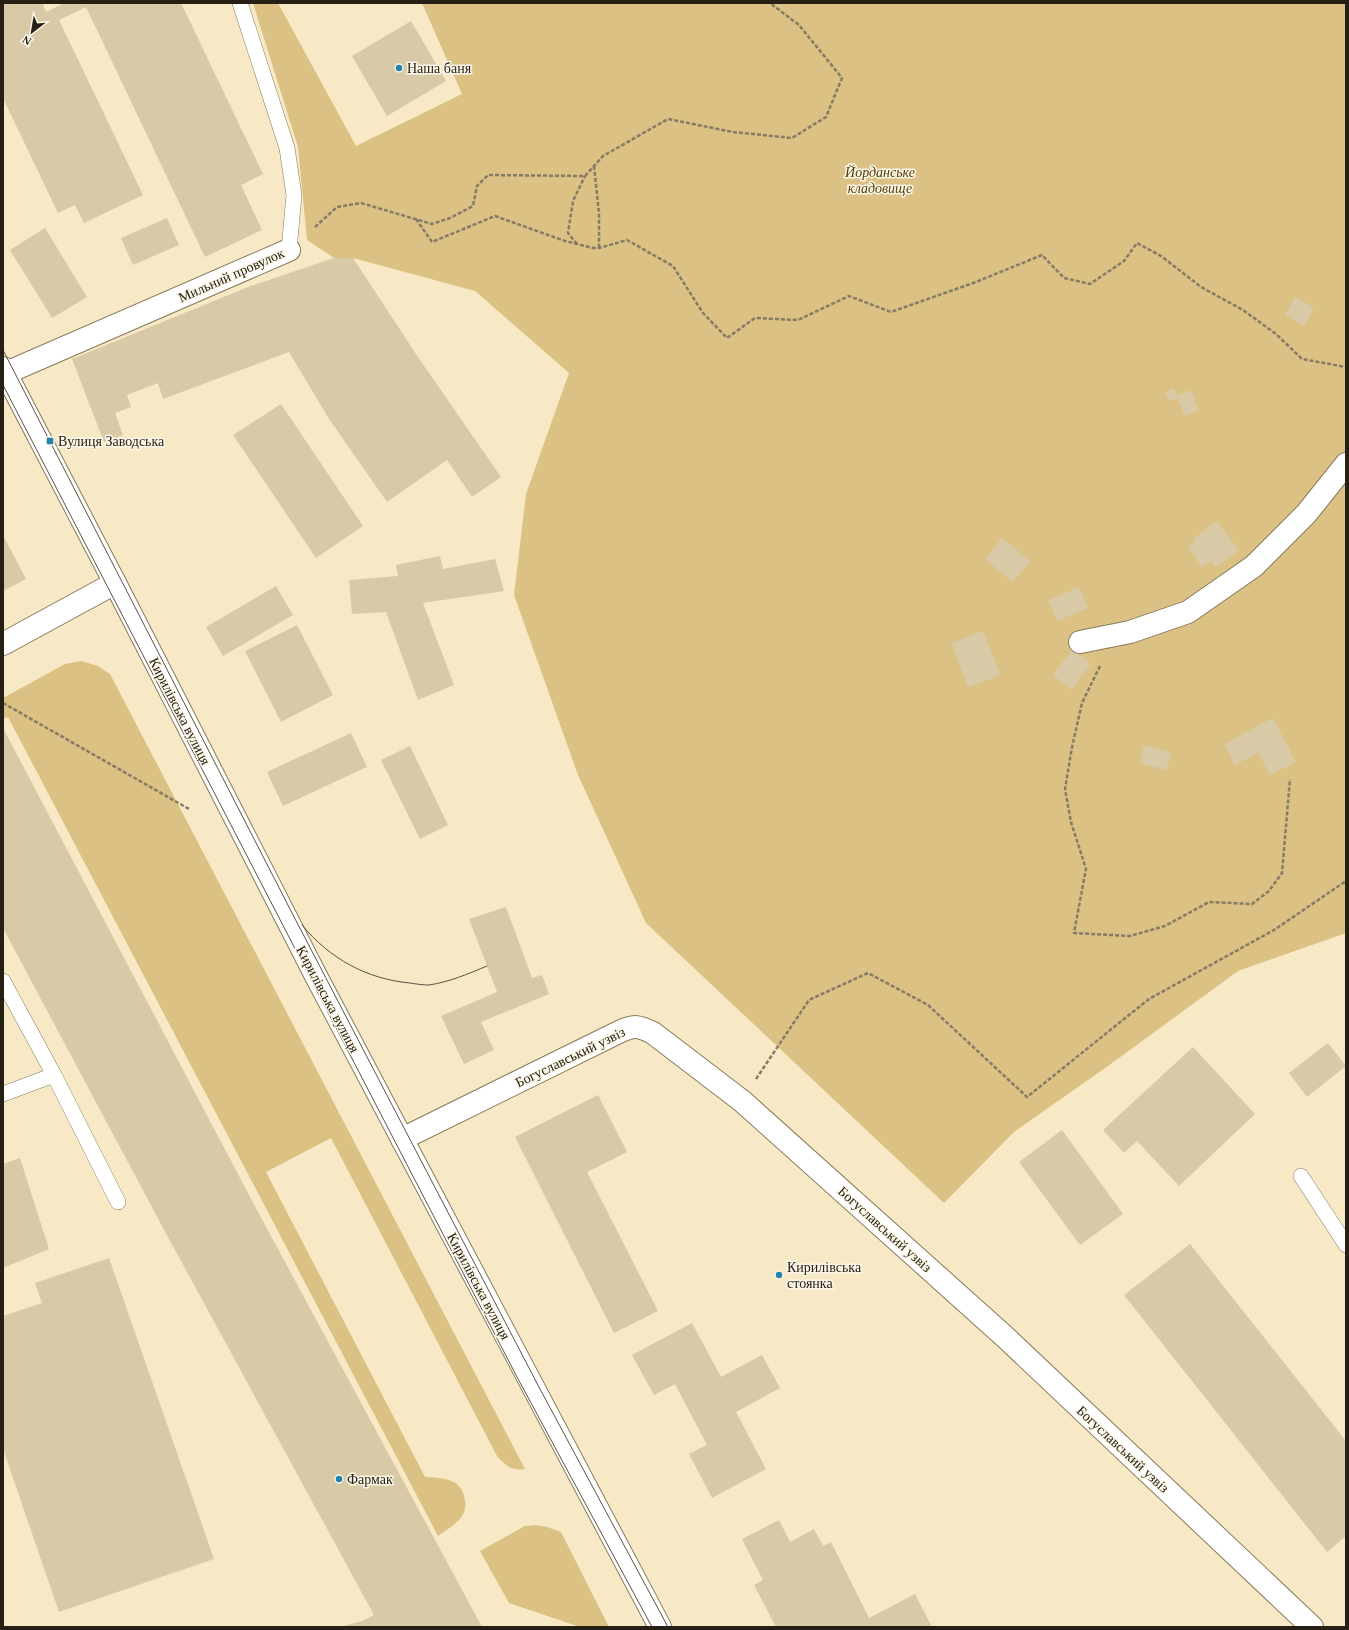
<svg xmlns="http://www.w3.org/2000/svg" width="1349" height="1630" viewBox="0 0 1349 1630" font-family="Georgia,serif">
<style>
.green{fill:#dbc183}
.building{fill:#d8c9a7}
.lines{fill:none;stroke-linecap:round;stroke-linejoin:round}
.service-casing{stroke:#887b5b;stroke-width:16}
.minor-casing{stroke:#887b5b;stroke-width:24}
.tertiary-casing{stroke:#887b5b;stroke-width:24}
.secondary-casing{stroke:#887b5b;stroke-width:24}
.path{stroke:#857c65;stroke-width:2.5;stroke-dasharray:4 2;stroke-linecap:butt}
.service{stroke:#fff;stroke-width:15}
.minor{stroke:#fff;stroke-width:22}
.tertiary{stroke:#fff;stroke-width:22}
.secondary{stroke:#fff;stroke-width:22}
.tram{stroke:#5a5340;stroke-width:1}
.poi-dot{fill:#2184af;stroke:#fdf7e9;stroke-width:1.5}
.labels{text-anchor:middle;stroke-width:3;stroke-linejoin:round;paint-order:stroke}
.poi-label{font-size:14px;fill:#252013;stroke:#fdf7e9;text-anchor:start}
.park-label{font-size:14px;font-style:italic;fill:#513d02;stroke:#fdf7e9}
.street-label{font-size:14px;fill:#252013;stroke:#fdf7e9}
</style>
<rect width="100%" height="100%" fill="#f8e9c6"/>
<g class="green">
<polygon points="253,3 278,3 356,146 462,94 422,3 1346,3 1346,933 1238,971 1108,1066 1014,1132 944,1203 646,923 578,775 514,595 526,494 569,373 475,291 353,258 334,258 307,240 298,147"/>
<path d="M81 661 98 666 110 674 525 1469C512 1471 506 1466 497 1456L331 1138 266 1172 425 1477C443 1478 463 1478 465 1501 466 1506 465 1511 462 1516 457 1524 446 1530 438 1536L8 717 3 719V698L65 664Z"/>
<polygon points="535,1525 547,1527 561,1532 609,1627 580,1627 509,1603 480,1551 525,1526"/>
</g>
<g class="building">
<polygon points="3,3 42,3 46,12 64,3 181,3 263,174 241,185 262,230 205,257 86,7 59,20 143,195 84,223 75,205 58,213 3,98"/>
<polygon points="411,21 446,81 387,116 352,56"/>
<polygon points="167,218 179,245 133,265 121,238"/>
<polygon points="45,228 87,297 52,318 10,250"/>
<polygon points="334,258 353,258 418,357 501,477 472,497 447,460 387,502 329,419 289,352 163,399 158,383 127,395 131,407 115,413 123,435 104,442 72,359 248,287"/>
<polygon points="1295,297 1314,308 1304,326 1285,315"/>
<polygon points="1174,388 1177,396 1191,390 1199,410 1185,416 1178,398 1169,401 1165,392"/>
<polygon points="281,404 363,526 316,558 233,435"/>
<polygon points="1217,521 1239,550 1216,567 1211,561 1202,567 1188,547 1195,541 1193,539"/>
<polygon points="3,535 26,579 3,591"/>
<polygon points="1002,538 1030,561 1013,582 985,559"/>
<polygon points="440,556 443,569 495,559 504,591 423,603 454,685 418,700 386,612 352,614 349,580 398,576 396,565"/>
<polygon points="276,586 293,615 223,656 206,627"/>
<polygon points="1079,587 1088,608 1057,621 1048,600"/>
<polygon points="297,625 333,695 281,722 245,651"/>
<polygon points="983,631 1001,675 968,687 951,643"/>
<polygon points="1072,649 1091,664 1071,690 1053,675"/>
<polygon points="1273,718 1296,762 1270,775 1258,753 1235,765 1224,744"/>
<polygon points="3,728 250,1197 482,1627 340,1627 362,1621 374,1615 169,1239 3,928"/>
<polygon points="351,733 367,767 283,806 267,772"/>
<polygon points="1144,745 1171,752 1167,770 1140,763"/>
<polygon points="410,746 448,825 420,839 381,760"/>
<polygon points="506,907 532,978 542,975 549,994 481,1022 494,1050 464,1064 441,1016 497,992 469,919"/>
<polygon points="1328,1043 1346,1066 1307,1097 1289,1073"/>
<polygon points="1193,1047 1255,1114 1179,1186 1137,1141 1124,1153 1103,1130"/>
<polygon points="598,1095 627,1152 587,1172 658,1311 614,1333 515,1137"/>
<polygon points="1062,1130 1123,1214 1080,1245 1019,1162"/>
<polygon points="20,1158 49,1249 3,1268 3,1164"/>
<polygon points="1190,1244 1346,1441 1346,1536 1327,1552 1124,1295"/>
<polygon points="109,1258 214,1559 59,1612 3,1449 3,1316 42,1303 35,1283"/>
<polygon points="692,1323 721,1377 762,1355 780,1388 736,1412 766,1469 712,1498 689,1454 707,1445 675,1384 654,1395 632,1355"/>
<polygon points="779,1520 790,1542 814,1529 823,1546 831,1542 869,1618 915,1594 932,1627 776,1627 754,1585 763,1580 742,1539"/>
</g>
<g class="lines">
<g class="service-casing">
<g id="service">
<polyline points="240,3 287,148 294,195 289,250"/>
<polyline points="3,981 54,1075"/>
<polyline points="3,1094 54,1075 118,1202"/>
<polyline points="1301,1176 1346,1245"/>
</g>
</g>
<g class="minor-casing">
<g id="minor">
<polyline points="6,373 289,250"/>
<polyline points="1080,642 1130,632 1188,612 1254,566 1306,514 1346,464"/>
<path d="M402 1139 621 1031C635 1025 639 1026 653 1033L742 1101 1004 1336 1312 1627"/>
</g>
</g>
<g class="tertiary-casing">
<polyline id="tertiary" points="3,368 115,583"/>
</g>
<g class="secondary-casing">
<polyline id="secondary" points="3,644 115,583 316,976 660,1627"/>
</g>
<g class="path">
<polyline points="594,166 599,213 599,248"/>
<polyline points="416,219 432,242 495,216 565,241 593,248 599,248 627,240 673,266 703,313 727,338 755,318 798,320 849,296 891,312 976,282 1042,255 1064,278 1090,284 1124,261 1137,243 1161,256 1201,287 1243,310 1276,334 1302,359 1346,367"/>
<polyline points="315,227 337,207 361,203 432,224 450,218 473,206 477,186 488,175 585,176 603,156 668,119 733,132 792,138 826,117 842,78 799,25 770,3"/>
<polyline points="577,244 568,233 573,201 585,176"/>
<polyline points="1100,666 1082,703 1072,747 1065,789 1071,822 1086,869 1074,933 1130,936 1165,926 1209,902 1252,904 1269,891 1282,873 1290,779"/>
<polyline points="3,703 189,809"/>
<polyline points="756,1079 809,1000 868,973 928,1005 1027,1097 1149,999 1274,930 1346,881"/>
</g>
<use href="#service" class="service"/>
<use href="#minor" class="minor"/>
<use href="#tertiary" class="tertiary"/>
<use href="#secondary" class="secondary"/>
<g class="tram">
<polyline points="3,350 291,911 540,1389 668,1627"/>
<polyline points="3,385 517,1377 652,1627"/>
<path d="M302 925C330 959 367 979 410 983 416 984 423 985 429 985 449 982 468 974 487 966"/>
</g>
</g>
<g class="poi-dot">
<circle cx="399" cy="68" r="4"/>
<rect x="46" y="437" width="8" height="8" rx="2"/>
<circle cx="779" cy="1275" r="4"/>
<circle cx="339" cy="1479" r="4"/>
</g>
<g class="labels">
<g class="poi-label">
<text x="407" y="73">Наша баня</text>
<text x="58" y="446">Вулиця Заводська</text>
<text x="787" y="1272">Кирилівська<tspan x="787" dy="16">стоянка</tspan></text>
<text x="347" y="1484">Фармак</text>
</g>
<g class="park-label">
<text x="880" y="177">Йорданське<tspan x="880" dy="16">кладовище</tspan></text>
</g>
<g class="street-label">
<text transform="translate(231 275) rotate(-24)" y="5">Мильний провулок</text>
<text transform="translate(180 711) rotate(63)" y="5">Кирилівська вулиця</text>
<text transform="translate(328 999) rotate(62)" y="5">Кирилівська вулиця</text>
<text transform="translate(570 1057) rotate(-26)" y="5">Богуславський узвіз</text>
<text transform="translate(885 1229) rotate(42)" y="5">Богуславський узвіз</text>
<text transform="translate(479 1286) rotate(62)" y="5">Кирилівська вулиця</text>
<text transform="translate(1123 1449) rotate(43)" y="5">Богуславський узвіз</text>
</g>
</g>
<rect width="1349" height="1630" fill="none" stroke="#252013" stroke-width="8"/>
<g transform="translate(32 32) rotate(211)" stroke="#fdf7e9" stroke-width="3" paint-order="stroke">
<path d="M0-3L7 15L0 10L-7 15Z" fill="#252013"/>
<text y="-6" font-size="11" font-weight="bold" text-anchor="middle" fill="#252013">N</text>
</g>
</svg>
